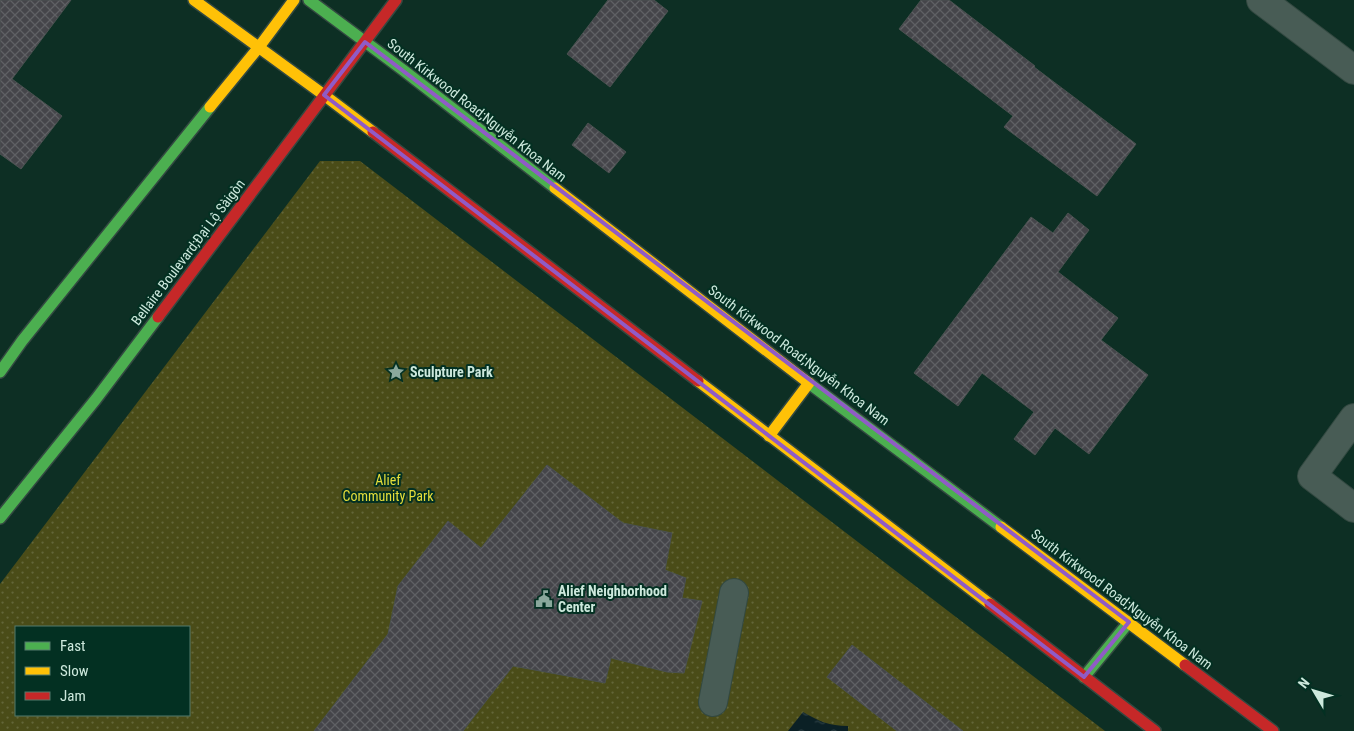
<svg xmlns="http://www.w3.org/2000/svg" width="1354" height="731" viewBox="0 0 1354 731" font-family="'Roboto Condensed',sans-serif">
<style>
.park{fill:url(#park-dots);fill-rule:evenodd}
.water{fill:url(#water-ripples)}
.building{fill:url(#building-cross-hatch);stroke:#4a5150}
.lines{fill:none;stroke-linecap:round;stroke-linejoin:round}
.street-casing{stroke:#334941;stroke-width:30}
.fast-casing{stroke:#334941;stroke-width:14}
.slow-casing{stroke:#334941;stroke-width:14}
.jam-casing{stroke:#334941;stroke-width:14}
.street{stroke:#485c55;stroke-width:28}
.fast{stroke:#4caf50;stroke-width:11}
.slow{stroke:#ffc107;stroke-width:11}
.jam{stroke:#c62828;stroke-width:11}
.marked{fill:none;stroke:#905bc6;stroke-width:4;stroke-linejoin:round}
.labels{text-anchor:middle;stroke-width:4;stroke-linejoin:round;paint-order:stroke}
.street-label{font-size:14px;fill:#cde9dd;stroke:#033022}
.poi-label{font-size:14px;font-weight:bold;fill:#cde9dd;stroke:#033022;text-anchor:start}
.park-label{font-size:14px;fill:#e5de3a;stroke:#033022}
</style>
<defs>
<pattern id="park-dots" width="8" height="8" patternUnits="userSpaceOnUse" patternTransform="scale(1.25)"><rect width="8" height="8" fill="#4a4c18"/><path d="M2 2h.1M6 6h.1" fill="none" stroke="#636639" stroke-width="1.8" stroke-linecap="round"/></pattern>
<pattern id="water-ripples" width="26" height="14" patternUnits="userSpaceOnUse" patternTransform="scale(1.25)"><rect width="26" height="14" fill="#0b2025"/><path d="M2 4q2-2 4 0t4 0M15 11q2-2 4 0t4 0" fill="none" stroke="#2d4044"/></pattern>
<pattern id="building-cross-hatch" width="8" height="8" patternUnits="userSpaceOnUse" patternTransform="scale(1.25)"><rect width="8" height="8" fill="#45454a"/><path d="M0 0l8 8M0 8l8-8" fill="none" stroke="#5f6064"/></pattern>
</defs>
<rect width="100%" height="100%" fill="#0d2f24"/>
<path class="park" d="M320 161H360L1105 731H0V584ZM16 627H189V715H16Z"/>
<path class="water" d="M803 712C819 721 829 726 848 726V731H788Z"/>
<g class="building">
<polygon points="0,0 71,0 12,79 62,116 21,169 0,154"/>
<polygon points="608,0 654,0 668,11 610,87 567,54"/>
<polygon points="921,0 949,0 1035,66 1034,67 1136,144 1097,196 1004,127 1013,116 899,29"/>
<polygon points="588,123 626,152 609,173 572,145"/>
<polygon points="1068,213 1089,230 1058,272 1118,318 1101,340 1148,375 1089,454 1055,428 1035,455 1014,439 1034,412 982,373 958,406 914,373 1031,217 1053,233"/>
<polygon points="547,465 623,523 672,533 665,570 686,578 682,598 702,601 684,673 667,672 611,658 605,683 513,666 463,731 314,731 388,634 398,586 448,521 481,548"/>
<polygon points="852,645 963,731 897,731 827,677"/>
</g>
<g class="lines">
<g class="street-casing">
<g id="street">
<polyline points="1261,0 1354,70"/>
<polyline points="1354,418 1312,476 1354,508"/>
<polyline points="713,702 734,593"/>
</g>
</g>
<g class="fast-casing">
<g id="fast">
<polyline points="309,0 403,70 555,188"/>
<polyline points="0,372 22,341 210,107"/>
<polyline points="806,381 1001,527"/>
<polyline points="0,518 96,399 158,317"/>
<polyline points="1084,677 1129,622"/>
</g>
</g>
<g class="slow-casing">
<g id="slow">
<polyline points="194,0 324,95 373,132"/>
<polyline points="210,107 259,47 294,0"/>
<polyline points="555,188 806,381"/>
<polyline points="698,381 990,604"/>
<polyline points="769,436 809,383"/>
<polyline points="1001,527 1185,665"/>
</g>
</g>
<g class="jam-casing">
<g id="jam">
<polyline points="373,132 698,381"/>
<polyline points="158,317 396,0"/>
<polyline points="990,604 1155,731"/>
<polyline points="1185,665 1273,731"/>
</g>
</g>
<use href="#street" class="street"/>
<use href="#fast" class="fast"/>
<use href="#slow" class="slow"/>
<use href="#jam" class="jam"/>
</g>
<path class="marked" d="M365 42 1129 622 1084 677 324 95Z"/>
<defs>
<g id="sight-bare" transform="scale(1.35)"><path d="M0-6L1.8-2.2L6-1.7L2.9 1.2L3.7 5.4L0 3.3L-3.7 5.4L-2.9 1.2L-6-1.7L-1.8-2.2Z" fill="#8aa89c" stroke="#033022" stroke-width="2.5" paint-order="stroke"/></g>
<g id="civic-bare" transform="scale(1.35)"><path d="M-.6-6.5H3V-4.5H.6V-3L4-1V1h2V6H-6V1h2V-1L-.6-3ZM-1.2 2.5V6h2.4V2.5Z" fill="#8aa89c" stroke="#033022" stroke-width="2.5" paint-order="stroke"/></g>
</defs>
<g fill-rule="evenodd">
<use href="#sight-bare" x="396" y="372"/>
<use href="#civic-bare" x="544" y="599"/>
</g>
<g class="labels">
<g class="street-label">
<text transform="translate(477 110) rotate(38)" y="5">South Kirkwood Road;Nguyễn Khoa Nam</text>
<text transform="translate(188 252) rotate(-53)" y="5">Bellaire Boulevard;Đại Lộ Sàigòn</text>
<text transform="translate(799 355) rotate(37)" y="5">South Kirkwood Road;Nguyễn Khoa Nam</text>
<text transform="translate(1122 599) rotate(37)" y="5">South Kirkwood Road;Nguyễn Khoa Nam</text>
</g>
<g class="poi-label">
<text x="410" y="377">Sculpture Park</text>
<text x="558" y="596">Alief Neighborhood<tspan x="558" dy="16">Center</tspan></text>
</g>
<g class="park-label">
<text x="388" y="485">Alief<tspan x="388" dy="16">Community Park</tspan></text>
</g>
</g>
<rect x="15" y="626" width="175" height="90" fill="#033022" stroke="#547a6d"/>
<rect x="25" y="642" width="25" height="8" fill="#4caf50" stroke="#547a6d"/>
<text x="60" y="651" font-size="15" fill="#cde9dd">Fast</text>
<rect x="25" y="667" width="25" height="8" fill="#ffc107" stroke="#547a6d"/>
<text x="60" y="676" font-size="15" fill="#cde9dd">Slow</text>
<rect x="25" y="692" width="25" height="8" fill="#c62828" stroke="#547a6d"/>
<text x="60" y="701" font-size="15" fill="#cde9dd">Jam</text>
<g transform="translate(1314 691) rotate(308)" stroke="#033022" stroke-width="4" paint-order="stroke">
<path d="M0-4L9 19L0 12L-9 19Z" fill="#cde9dd"/>
<text y="-8" font-size="14" font-weight="bold" text-anchor="middle" fill="#cde9dd">N</text>
</g>
</svg>
